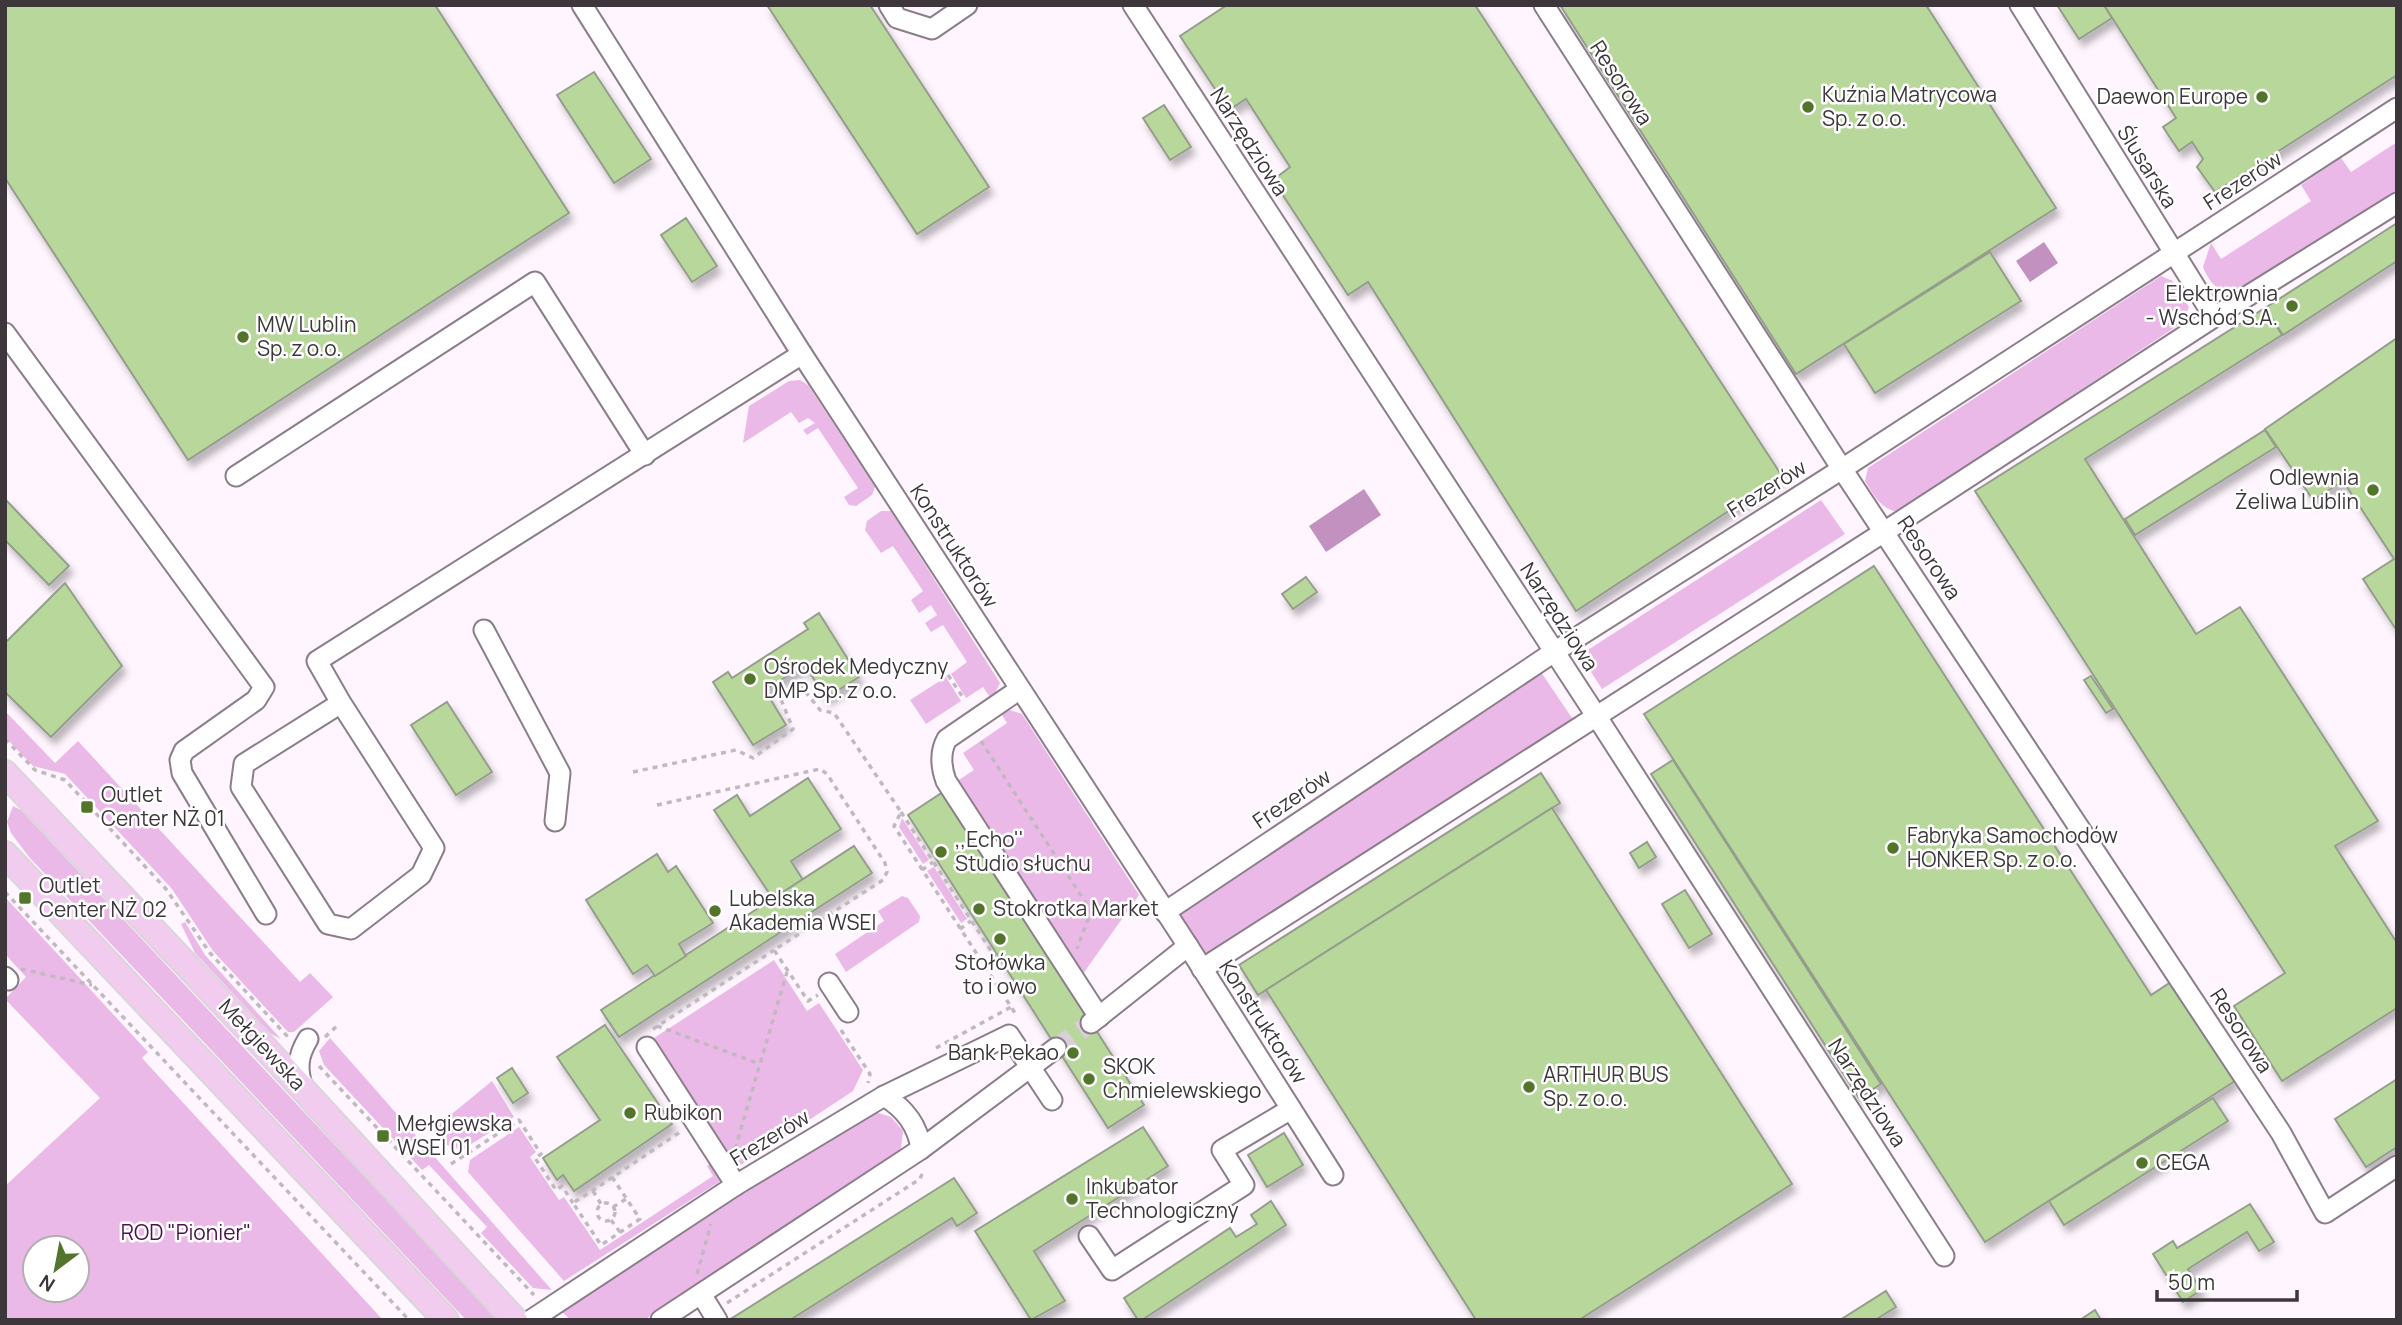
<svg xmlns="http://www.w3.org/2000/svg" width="2402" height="1325" viewBox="0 0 2402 1325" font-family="Manrope,sans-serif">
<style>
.green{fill:#ebb9e7;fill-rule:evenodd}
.water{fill:#c391bf}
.building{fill:#b8d79b;stroke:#959e8d;stroke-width:2;filter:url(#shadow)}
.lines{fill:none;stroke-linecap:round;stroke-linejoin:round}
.minor-tunnel{stroke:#d8cfd7;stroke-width:19;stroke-dasharray:19 10;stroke-linecap:butt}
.minor-casing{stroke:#8c7d8b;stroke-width:23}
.major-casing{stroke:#d8d7d8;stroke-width:28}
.path{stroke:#c1b9c0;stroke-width:3.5;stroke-dasharray:5 5;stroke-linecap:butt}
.minor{stroke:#fff;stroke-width:19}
.major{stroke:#f1ccef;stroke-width:24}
.poi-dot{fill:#52742b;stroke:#fff;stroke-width:2.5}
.labels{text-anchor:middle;stroke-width:5;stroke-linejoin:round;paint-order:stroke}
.street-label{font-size:21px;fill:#3d373c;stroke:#fff}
.poi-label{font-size:21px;fill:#3d373c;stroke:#fff;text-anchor:start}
.park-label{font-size:21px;fill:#4d124c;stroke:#fff}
</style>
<defs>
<filter id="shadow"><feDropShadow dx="4" dy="7" stdDeviation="3.5" flood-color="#0004"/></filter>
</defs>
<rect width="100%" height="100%" fill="#fff5fe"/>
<g class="green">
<path d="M2397 142V194L2234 295C2218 292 2209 282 2203 267L2211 243 2221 259 2311 201 2301 185 2341 158 2351 172Z"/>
<path d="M2161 276 2173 281 2189 307 2183 322 1897 512C1879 507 1874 496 1865 481L1868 468Z"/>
<polygon points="800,380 808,385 875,487 872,495 856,506 849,505 844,497 858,488 818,428 807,435 803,430 815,423 808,418 799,423 791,412 743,443 749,406 789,381"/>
<polygon points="1821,500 1845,534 1602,689 1580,655"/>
<polygon points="881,511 891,511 1000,683 992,700 983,687 966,698 951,674 967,662 943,625 931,632 925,623 937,615 931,605 919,613 911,600 923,591 893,546 881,553 865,530 867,521"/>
<polygon points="1541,672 1574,721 1206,956 1178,913"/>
<polygon points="946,677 961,701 926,724 910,700"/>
<polygon points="1010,710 1022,714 1139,895 1080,978 954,783 974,770 963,753 1007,723 1000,712"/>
<polygon points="5,711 55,763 78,741 300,982 310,973 333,997 294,1032 288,1032 213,951 172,889 65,774 33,766 5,737"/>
<polygon points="13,806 21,810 499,1320 466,1320 29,857 11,833 7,822"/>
<polygon points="902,818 929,860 923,864 899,827"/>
<polygon points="934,867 967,919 961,923 927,871"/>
<polygon points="902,896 908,898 920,916 919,922 846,972 835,954 884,921 878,911"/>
<path d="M5 897 148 1052 142 1058 383 1320H5V1186L100 1098 5 999 26 977 5 954ZM35 1248H77V1290H35Z"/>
<polygon points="185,922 205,955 281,1039 271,1034 195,953 181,924"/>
<polygon points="774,960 807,1011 819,1003 863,1070 853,1091 736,1168 651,1040"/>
<polygon points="330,1038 551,1289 551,1290 533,1288 481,1233 487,1227 429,1165 422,1170 324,1065 319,1051"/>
<polygon points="492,1081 514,1117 462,1150 444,1144 426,1123 428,1117 437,1126"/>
<polygon points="876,1112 891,1117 903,1131 901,1148 896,1155 644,1320 571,1320 562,1312 861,1117"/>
<polygon points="519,1127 536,1152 530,1157 559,1200 564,1197 600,1250 713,1176 707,1166 711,1163 722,1180 564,1281 468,1172 470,1160"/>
</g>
<g class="water">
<polygon points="2044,242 2058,263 2030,282 2016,261"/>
<polygon points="1364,489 1381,515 1326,552 1309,526"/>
</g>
<g class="building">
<polygon points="5,5 435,5 569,213 188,460 5,178"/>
<polygon points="767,5 870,5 989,187 917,234"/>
<polygon points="1227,5 1475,5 1782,476 1576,611 1368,282 1348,295 1273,180 1290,167 1246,99 1229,110 1180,36"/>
<polygon points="1560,5 1926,5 2056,208 1796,374"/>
<polygon points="2057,5 2104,5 2112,18 2079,39"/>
<polygon points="2104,5 2397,5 2397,75 2215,192 2197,167 2203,159 2192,142 2179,151 2163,127 2176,118"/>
<polygon points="594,72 651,159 614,183 557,95"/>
<polygon points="1164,105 1191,147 1170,160 1143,118"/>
<polygon points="686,218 717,266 692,282 661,235"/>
<polygon points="2397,223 2397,261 2283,335 2265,308"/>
<polygon points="1990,252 2021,301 1875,393 1844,344"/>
<polygon points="2265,308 2282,335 2085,459 2196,634 2240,607 2378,821 2335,846 2397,943 2397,1008 2282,1081 2234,1006 2285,973 1975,491"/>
<polygon points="2397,338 2397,631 2363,579 2394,559 2343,481 2313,500 2265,429"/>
<polygon points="2265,430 2276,447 2135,535 2125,519"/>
<polygon points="5,499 69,566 49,585 5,540"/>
<polygon points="1874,566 2151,995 2171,982 2235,1081 1985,1242 1644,714"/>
<polygon points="1306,577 1317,592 1293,609 1282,594"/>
<polygon points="65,583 122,666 51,737 5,692 5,643"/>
<polygon points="819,613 859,677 826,698 805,665 765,690 786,725 753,745 713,682 728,672 732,678 808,629 804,623"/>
<polygon points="2091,676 2113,709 2106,713 2084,680"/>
<polygon points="447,702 492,772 456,795 411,725"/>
<polygon points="1673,760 1881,1084 1859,1098 1651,774"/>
<polygon points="1541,773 1560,803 1258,995 1239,965"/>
<polygon points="808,778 841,829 791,861 803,880 773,899 714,810 737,795 750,816"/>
<polygon points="943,792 1144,1105 1108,1128 908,815"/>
<polygon points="1552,808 1792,1184 1579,1320 1476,1320 1266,990"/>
<polygon points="1647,842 1656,857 1639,868 1630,853"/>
<polygon points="854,846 872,873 619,1037 601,1010"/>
<polygon points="657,854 668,872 676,866 713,923 679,944 686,956 655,976 647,965 633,974 586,900"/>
<polygon points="1685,890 1712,934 1689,948 1662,904"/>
<polygon points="605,1025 672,1124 574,1191 563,1175 557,1180 543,1158 600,1120 557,1057"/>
<polygon points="512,1068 528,1093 513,1103 497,1078"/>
<polygon points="2397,1079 2397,1147 2366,1167 2335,1119"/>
<polygon points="2213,1098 2228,1121 2064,1225 2049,1201"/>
<polygon points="1143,1127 1168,1166 1034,1251 1065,1301 1031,1320 975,1231"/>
<polygon points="1284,1133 1303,1165 1267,1187 1248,1155"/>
<polygon points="954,1178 977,1213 957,1226 952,1218 790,1320 729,1320"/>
<polygon points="1271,1201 1286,1225 1142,1320 1138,1320 1124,1298 1230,1228 1236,1237 1257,1224 1251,1215"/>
<polygon points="2250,1204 2274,1242 2259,1251 2247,1232 2188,1269 2201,1290 2183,1302 2153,1254 2173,1241 2177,1248"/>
<polygon points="1886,1291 1896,1307 1875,1320 1840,1320"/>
<polygon points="2095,1310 2101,1320 2080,1320"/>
</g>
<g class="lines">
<polyline class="minor-tunnel" points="1056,1048 1091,1023"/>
<g class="minor-casing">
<g id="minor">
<polyline points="582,5 802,354 1188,946 1333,1175"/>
<polyline points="889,5 897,18 932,29 967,5"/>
<polyline points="1133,5 1597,717 1944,1256"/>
<polyline points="1544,5 1842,469 2281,1133 2325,1213 2397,1166"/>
<polyline points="2020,5 2214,317"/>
<polyline points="5,333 264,687 256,700 184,751 180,760 182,773 266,914"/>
<polyline points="236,476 535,282 645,455"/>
<polyline points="484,630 560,773 555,821"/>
<path d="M1020 689 947 739C939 753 941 767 946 781L1099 1017"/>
<polyline points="341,703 244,764 241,787 328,924 351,929 421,875 434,848 341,703 317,661 802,354"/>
<polyline points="1165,912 1554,652 1842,469 2397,108"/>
<polyline points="1202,969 1884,532 2214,317 2397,203"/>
<polyline points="5,977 8,980"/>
<polyline points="829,983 848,1012"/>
<polyline points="1091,1023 1188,946"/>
<polyline points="647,1047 736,1185"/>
<path d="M303 1089C297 1069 297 1057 308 1039"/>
<path d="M884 1096C904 1108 918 1126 921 1149"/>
<polyline points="1089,1236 1112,1270 1244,1185 1222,1150 1291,1109"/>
<polyline points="701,1294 717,1320"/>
<polyline points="531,1320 736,1185 884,1096 1009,1035 1052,1100"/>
<polyline points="661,1320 921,1149 1056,1048"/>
</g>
</g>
<g class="major-casing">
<g id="major">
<polyline points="5,773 266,1049 515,1320"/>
<polyline points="5,854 446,1320"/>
</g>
</g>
<g class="path">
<polyline points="948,675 964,699"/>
<polyline points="781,681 788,693"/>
<polyline points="5,739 35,770 65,780 166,889 210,953 288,1037"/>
<polyline points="981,741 1091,911 1077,949"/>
<polyline points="633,772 736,750 753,758 793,729 780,697 800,685 820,710 834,713 901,812 894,826 1017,1016"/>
<polyline points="657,805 820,769 827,774 885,863 887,872 883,880 774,950 808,1001 818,995"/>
<polyline points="901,812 995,957 988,972"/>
<polyline points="922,870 933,862"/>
<polyline points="5,892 409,1320"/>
<polyline points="791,926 797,936"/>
<polyline points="960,929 971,921"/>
<polyline points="21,969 92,985"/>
<polyline points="657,1026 760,1064"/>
<polyline points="653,1029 774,950"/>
<polyline points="841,1030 870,1074 868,1083"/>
<polyline points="325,1037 337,1026"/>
<polyline points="936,1048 1011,1007"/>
<polyline points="319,1066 534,1295"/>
<polyline points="735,1149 787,972"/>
<polyline points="451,1164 519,1120 541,1154 535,1158 556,1190 562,1186 573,1203"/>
<path d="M612 1177 640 1219 601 1245 573 1203C609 1180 644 1156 680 1132"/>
<polyline points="593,1191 601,1204"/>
<circle cx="606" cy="1212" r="9"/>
<polyline points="613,1207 626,1199"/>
<polyline points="611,1220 620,1232"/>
<polyline points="697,1274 711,1224"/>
<polyline points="727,1303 920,1179 924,1169"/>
</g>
<use href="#minor" class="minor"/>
<use href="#major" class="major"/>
</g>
<g class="poi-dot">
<circle cx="2262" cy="97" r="7"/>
<circle cx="1808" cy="107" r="7"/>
<circle cx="2292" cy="306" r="7"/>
<circle cx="243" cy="337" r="7"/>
<circle cx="2373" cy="490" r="7"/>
<circle cx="750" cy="679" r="7"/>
<rect x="80" y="800" width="14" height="14" rx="3.5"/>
<circle cx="1893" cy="848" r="7"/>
<circle cx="941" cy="852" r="7"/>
<rect x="18" y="891" width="14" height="14" rx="3.5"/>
<circle cx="979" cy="909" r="7"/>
<circle cx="715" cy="911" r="7"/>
<circle cx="1000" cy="939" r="7"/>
<circle cx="1073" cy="1053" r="7"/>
<circle cx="1089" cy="1079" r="7"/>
<circle cx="1529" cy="1087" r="7"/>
<circle cx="630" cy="1113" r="7"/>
<rect x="376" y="1129" width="14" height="14" rx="3.5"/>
<circle cx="2142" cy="1163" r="7"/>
<circle cx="1072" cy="1199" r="7"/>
</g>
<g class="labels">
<g class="street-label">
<text transform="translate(1621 83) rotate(57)" y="7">Resorowa</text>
<text transform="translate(1249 142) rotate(57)" y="7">Narzędziowa</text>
<text transform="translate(2147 167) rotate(58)" y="7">Ślusarska</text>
<text transform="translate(2243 181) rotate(-33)" y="7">Frezerów</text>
<text transform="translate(1767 489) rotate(-32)" y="7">Frezerów</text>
<text transform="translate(954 546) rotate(57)" y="7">Konstruktorów</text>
<text transform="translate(1929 558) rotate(56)" y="7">Resorowa</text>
<text transform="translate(1559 617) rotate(57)" y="7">Narzędziowa</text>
<text transform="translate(1292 799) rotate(-34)" y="7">Frezerów</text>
<text transform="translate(1263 1022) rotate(57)" y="7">Konstruktorów</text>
<text transform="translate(2241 1031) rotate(57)" y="7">Resorowa</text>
<text transform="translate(262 1045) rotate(47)" y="7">Mełgiewska</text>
<text transform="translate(1867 1093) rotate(57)" y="7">Narzędziowa</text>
<text transform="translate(770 1138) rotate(-31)" y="7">Frezerów</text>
</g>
<g class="poi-label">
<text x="1822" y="102">Kuźnia Matrycowa<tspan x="1822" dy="24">Sp. z o.o.</tspan></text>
<text x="2248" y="104" text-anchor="end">Daewon Europe</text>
<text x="2278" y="301" text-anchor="end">Elektrownia<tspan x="2278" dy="24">- Wschód S.A.</tspan></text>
<text x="257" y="332">MW Lublin<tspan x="257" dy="24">Sp. z o.o.</tspan></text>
<text x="2359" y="485" text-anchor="end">Odlewnia<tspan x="2359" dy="24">Żeliwa Lublin</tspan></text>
<text x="764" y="674">Ośrodek Medyczny<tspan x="764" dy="24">DMP Sp. z o.o.</tspan></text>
<text x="101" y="802">Outlet<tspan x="101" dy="24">Center NŻ 01</tspan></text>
<text x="1907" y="843">Fabryka Samochodów<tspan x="1907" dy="24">HONKER Sp. z o.o.</tspan></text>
<text x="955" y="847">,,Echo''<tspan x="955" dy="24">Studio słuchu</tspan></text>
<text x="39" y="893">Outlet<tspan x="39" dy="24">Center NŻ 02</tspan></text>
<text x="729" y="906">Lubelska<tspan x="729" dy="24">Akademia WSEI</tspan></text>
<text x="993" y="916">Stokrotka Market</text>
<text x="1000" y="970" text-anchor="middle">Stołówka<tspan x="1000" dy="24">to i owo</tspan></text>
<text x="1059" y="1060" text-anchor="end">Bank Pekao</text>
<text x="1103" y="1074">SKOK<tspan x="1103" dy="24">Chmielewskiego</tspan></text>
<text x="1543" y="1082">ARTHUR BUS<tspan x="1543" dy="24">Sp. z o.o.</tspan></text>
<text x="644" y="1120">Rubikon</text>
<text x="397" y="1131">Mełgiewska<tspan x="397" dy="24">WSEI 01</tspan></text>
<text x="2156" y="1170">CEGA</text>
<text x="1086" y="1194">Inkubator<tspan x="1086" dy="24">Technologiczny</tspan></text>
</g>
<g class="park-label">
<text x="186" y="1240">ROD "Pionier"</text>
</g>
</g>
<rect width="2402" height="1325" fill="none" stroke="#3d373c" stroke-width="14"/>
<g transform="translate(56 1269) rotate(212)"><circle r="33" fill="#ffffff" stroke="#b1afb1" stroke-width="2"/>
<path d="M0-5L12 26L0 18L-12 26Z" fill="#52742b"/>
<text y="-10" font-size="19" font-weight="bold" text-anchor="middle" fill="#3d373c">N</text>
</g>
<path d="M2157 1290v10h140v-10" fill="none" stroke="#3d373c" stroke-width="3.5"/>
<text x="2168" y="1290" font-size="21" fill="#3d373c" stroke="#ffffff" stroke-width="5" paint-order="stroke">50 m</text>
</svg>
